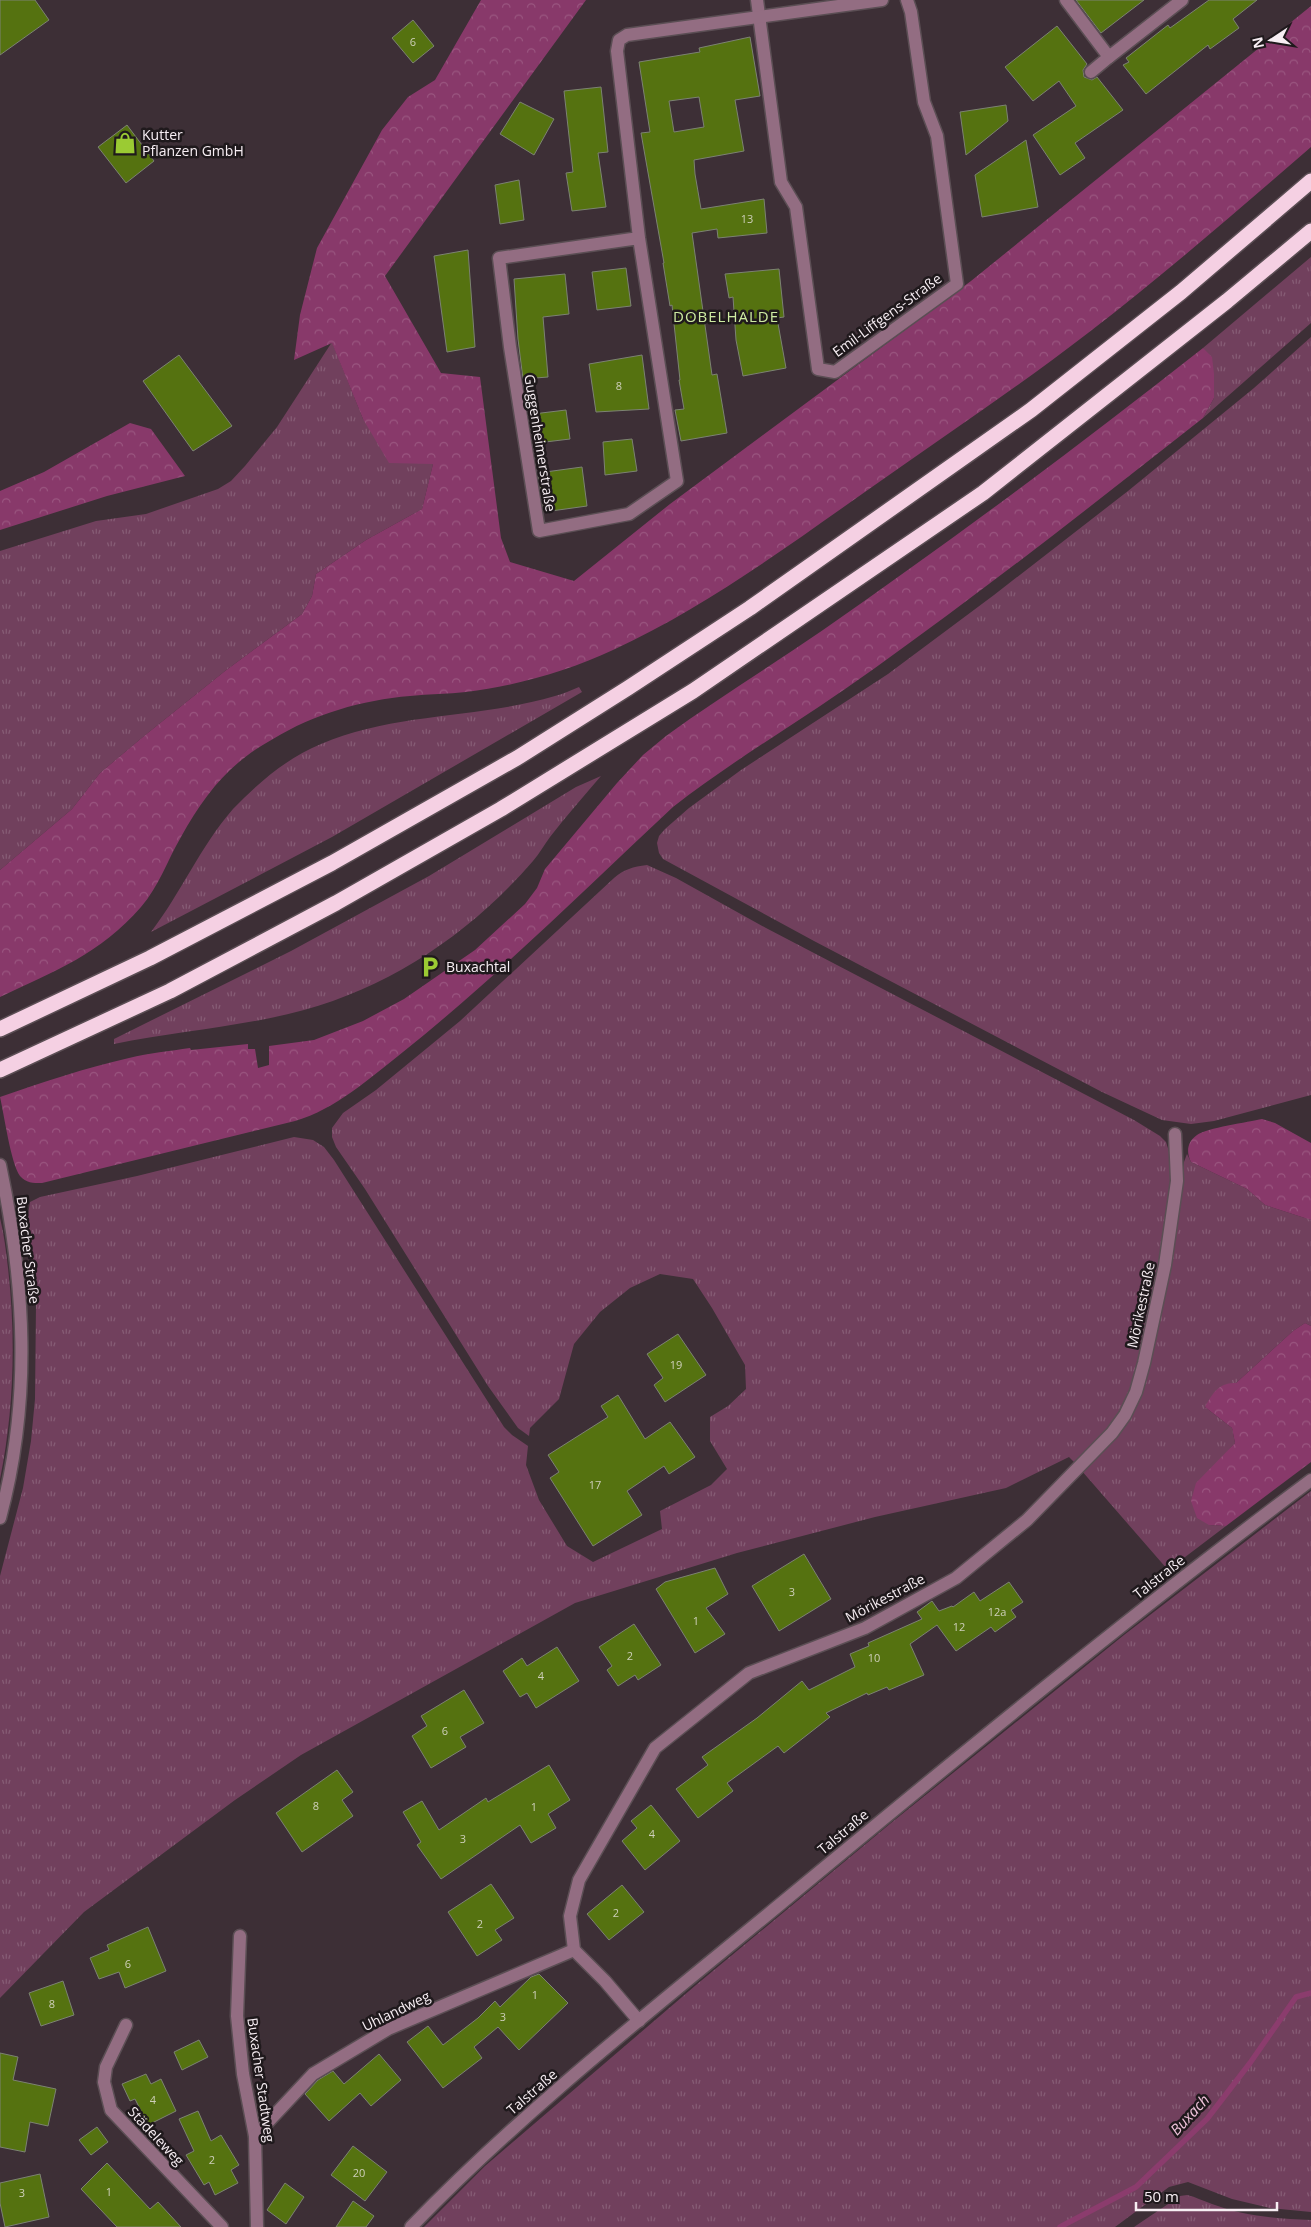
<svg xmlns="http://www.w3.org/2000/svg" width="1311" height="2227" viewBox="0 0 1311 2227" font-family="'Open Sans',sans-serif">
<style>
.grass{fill:url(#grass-tufts)}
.forest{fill:url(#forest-crowns)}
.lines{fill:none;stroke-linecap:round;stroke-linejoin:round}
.stream{stroke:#8b3c6d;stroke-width:5.5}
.building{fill:#557210;stroke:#7c8273;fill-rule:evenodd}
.minor-casing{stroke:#5b4e54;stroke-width:15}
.highway-casing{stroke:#5b4e54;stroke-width:18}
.minor{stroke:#936d82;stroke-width:12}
.highway{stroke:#f5d0e3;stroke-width:15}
.labels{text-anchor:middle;stroke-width:5;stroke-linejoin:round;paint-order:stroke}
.number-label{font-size:11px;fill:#cecfba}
.poi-label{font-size:14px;fill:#f7eef3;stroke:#1f191c;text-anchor:start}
.street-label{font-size:14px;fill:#f7eef3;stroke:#1f191c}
.neighbourhood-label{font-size:15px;letter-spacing:1px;fill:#ceeba2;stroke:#1f191c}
.water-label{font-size:15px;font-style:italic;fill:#f1c4dc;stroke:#1f191c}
</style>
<defs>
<pattern id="grass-tufts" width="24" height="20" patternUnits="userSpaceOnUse" patternTransform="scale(1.25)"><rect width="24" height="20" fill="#71405d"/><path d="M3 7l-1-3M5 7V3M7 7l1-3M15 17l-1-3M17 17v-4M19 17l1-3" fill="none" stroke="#865c75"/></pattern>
<pattern id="forest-crowns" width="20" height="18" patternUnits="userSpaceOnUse" patternTransform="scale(1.25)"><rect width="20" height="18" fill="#88396a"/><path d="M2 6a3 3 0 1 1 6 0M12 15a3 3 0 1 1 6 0" fill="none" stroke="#9a5680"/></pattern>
</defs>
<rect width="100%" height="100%" fill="#3d2f36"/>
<g class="grass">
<polygon points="1311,257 1311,323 1203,418 1214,398 1203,348"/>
<polygon points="1311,337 1311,1095 1214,1121 1191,1124 1162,1120 1102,1092 814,941 663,859 659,853 657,843 659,836 665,829 689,808 741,770 888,674 994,595 1128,491 1254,388"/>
<polygon points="332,342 363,419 433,464 422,509 366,540 316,574 312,596 302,614 225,671 144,736 100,773 72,809 0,870 0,551 96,521 146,514 218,489 231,481 245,466 277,427"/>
<path d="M579 687 582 692 332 837 151 932C181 893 200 847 233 809 258 783 287 758 321 744 395 712 478 719 555 696 563 694 571 690 579 687Z"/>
<path d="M601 776C584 796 566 816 550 837 544 845 539 854 533 861 473 931 393 986 304 1010 242 1027 177 1031 114 1044V1039L291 951 429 876 576 787Z"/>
<path d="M647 865 676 878 766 928 1134 1120 1160 1136 1166 1142 1172 1161 1171 1184 1157 1283 1131 1391 1121 1413 1107 1433 1076 1464 1069 1457 1006 1488 875 1517 737 1553 575 1603 301 1755 235 1800 84 1912 0 1998V1576L23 1488 31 1441 35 1399 36 1304 27 1221 30 1202 40 1197 137 1176 294 1137 313 1140 324 1147 334 1160 504 1427 512 1435 528 1446 526 1465 539 1500 567 1546 593 1562 662 1529 660 1511 711 1485 727 1469 710 1441V1417L728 1406 746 1389 745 1365 712 1308 693 1279 660 1274 630 1288 600 1312 574 1344 559 1399 530 1428 529 1436 518 1428 488 1386 365 1189 336 1147 332 1137V1128L343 1113 376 1090 460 1021 614 878C624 869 633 867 647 865Z"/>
<polygon points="1187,1154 1191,1162 1247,1189 1265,1205 1311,1220 1311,1326 1305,1323 1293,1331 1236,1383 1205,1407 1232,1428 1235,1443 1218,1462 1209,1525 1226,1526 1168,1570 1081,1470 1133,1406 1179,1202 1184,1162"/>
<path d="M0 1218C4 1234 6 1251 8 1268 16 1338 14 1410 0 1479Z"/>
<polygon points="1311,1491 1311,2212 1270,2208 1232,2199 1188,2182 1169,2187 1115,2227 424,2227 485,2166 696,1985 891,1823 1124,1635"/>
<path d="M1187 2195C1196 2197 1203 2201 1212 2204 1244 2216 1277 2219 1311 2220V2227H1134L1180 2196Z"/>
</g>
<g class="forest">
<path d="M481 0H586L385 276 441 373 480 377 501 538 510 562 574 581 670 504 971 281 1311 6V147C1238 210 1165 274 1088 333 1018 387 944 436 872 487 788 546 706 607 613 650 568 671 516 686 466 692 448 694 429 694 410 696 362 700 314 714 273 739 229 763 205 794 181 837 167 861 159 886 141 907 100 954 55 971 0 997V870L72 809 100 773 144 736 225 671 302 614 312 596 316 574 366 540 422 509 433 464 389 463 363 419 332 343 294 360 300 315 317 248 382 130 408 97 435 80Z"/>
<path d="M1203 348 1212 357 1214 374V398L1203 418C1095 503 987 588 875 668 809 716 737 757 673 807 584 890 498 976 403 1052 370 1078 336 1109 295 1121L42 1183C33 1183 26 1183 20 1176 11 1164 4 1114 0 1097 43 1082 85 1068 129 1058 149 1053 170 1051 190 1048L191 1050 248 1044V1049H255L258 1068 269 1065V1046L314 1040 363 1021 404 999 475 950 525 904 537 888 545 869 617 783 643 755 666 736C717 699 771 666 823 630 952 540 1079 446 1203 348Z"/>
<polygon points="130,423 151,429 185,476 107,496 0,530 0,491 44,472"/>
<path d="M1262 1119 1275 1123 1311 1143V1220L1265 1205 1247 1189 1191 1162C1186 1152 1187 1142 1197 1135 1206 1128 1249 1122 1262 1119Z"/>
<path d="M1305 1323 1311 1326V1462L1226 1526 1209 1525 1197 1518 1191 1501 1196 1483 1235 1443 1232 1428 1205 1407C1212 1394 1219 1382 1236 1383L1293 1331Z"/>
</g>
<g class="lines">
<polyline class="stream" points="1060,2227 1136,2187 1207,2119 1250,2063 1296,1997 1311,1993"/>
</g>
<g class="building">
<polygon points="0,0 35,0 49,20 0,55"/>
<polygon points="1076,0 1144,0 1101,33"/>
<polygon points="1209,0 1257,0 1233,19 1239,28 1210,49 1208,45 1146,94 1123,65 1129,62 1126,58 1168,25 1170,28"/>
<polygon points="413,20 434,46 413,63 392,38"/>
<polygon points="1057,26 1087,64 1083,70 1084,77 1092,80 1097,77 1123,110 1075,143 1085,158 1060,175 1033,135 1076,106 1059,81 1033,101 1005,67"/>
<path d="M750 37 760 96 735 100 744 151 694 160 695 174 701 209 764 199 767 233 718 238 717 229 692 233 712 375 717 374 727 433 681 441 675 410 684 409 679 380H680L672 305 670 306 663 263H664L641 133 650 132 639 62 700 52 699 48ZM699 97 704 127 674 132 669 101Z"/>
<polygon points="601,87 608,152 598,153 606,207 572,211 566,173 573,172 564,91"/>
<polygon points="520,102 554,119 534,155 500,134"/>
<polygon points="1006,105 1008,121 966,155 960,112"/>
<polygon points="127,125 154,161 126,183 98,147"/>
<polygon points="1026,140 1038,207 982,217 975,175"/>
<polygon points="519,180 524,220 500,224 495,185"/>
<polygon points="468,250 475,347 447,352 434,256"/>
<polygon points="626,268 631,306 597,310 592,272"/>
<polygon points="779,269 784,317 777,318 786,368 743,376 736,340 733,297 729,298 725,274"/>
<polygon points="565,274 569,314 543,317 548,377 523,379 518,339 514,279"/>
<polygon points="179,355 232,426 193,451 143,381"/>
<polygon points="642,355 649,409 596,412 589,364"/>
<polygon points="566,410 570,439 537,443 533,414"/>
<polygon points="632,439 637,471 605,475 603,442"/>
<polygon points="582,467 587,506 544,512 538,473"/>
<polygon points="678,1334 706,1375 665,1402 654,1385 663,1378 647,1354"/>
<polygon points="618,1395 645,1439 670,1422 695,1457 669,1474 664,1466 627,1491 642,1515 593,1546 550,1478 559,1472 548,1455 608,1417 601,1406"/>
<polygon points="804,1554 831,1599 779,1631 752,1586"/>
<polygon points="715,1568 728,1594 706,1608 725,1634 695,1653 656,1589 665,1582"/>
<polygon points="1009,1582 1023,1602 1011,1610 1016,1617 995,1632 991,1627 956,1651 937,1625 910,1644 924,1675 889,1690 887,1687 868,1695 867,1693 826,1713 830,1717 784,1753 778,1746 727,1783 733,1791 698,1818 676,1789 708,1765 702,1757 757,1718 802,1681 809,1690 855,1667 850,1654 869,1646 868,1643 922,1619 917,1612 932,1601 939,1611 952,1606 953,1607 974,1592 980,1601"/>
<polygon points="634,1624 661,1665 638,1680 635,1675 618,1686 607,1670 612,1666 599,1647"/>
<polygon points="557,1647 579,1681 536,1708 527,1693 520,1697 503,1671 522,1658 527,1666"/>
<polygon points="464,1690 484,1723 460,1737 466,1747 431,1768 412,1736 427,1726 421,1716"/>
<polygon points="549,1765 570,1800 548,1814 556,1828 531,1843 520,1825 441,1879 417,1845 421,1842 403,1812 422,1801 439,1830 486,1798 488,1802"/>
<polygon points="337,1770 353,1792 342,1800 353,1816 302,1852 276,1813"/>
<polygon points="651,1805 680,1841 645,1870 622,1841 637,1828 631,1821"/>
<polygon points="491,1884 514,1918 495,1930 502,1940 477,1956 448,1912"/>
<polygon points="622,1885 644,1912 609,1940 587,1914"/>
<polygon points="148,1927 166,1971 125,1988 119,1972 99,1979 90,1958 109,1950 107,1945"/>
<polygon points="539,1974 568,2003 519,2050 498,2027 474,2047 482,2058 443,2088 407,2042 428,2026 443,2045 478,2018 495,2001 500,2007 531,1977"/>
<polygon points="63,1981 74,2015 41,2026 29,1993"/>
<polygon points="199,2040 208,2057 182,2070 174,2052"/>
<polygon points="0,2053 18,2057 13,2080 56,2089 48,2126 30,2122 25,2152 0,2147"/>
<polygon points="379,2054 401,2080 371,2106 360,2093 329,2121 305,2094 318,2080 333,2071 344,2084"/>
<polygon points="146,2074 151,2084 161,2079 176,2111 148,2125 135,2099 130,2101 122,2084"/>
<polygon points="198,2111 211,2141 221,2135 239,2165 231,2170 238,2183 215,2195 209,2182 204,2185 186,2155 194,2151 179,2119"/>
<polygon points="97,2127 108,2142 91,2155 79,2140"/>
<polygon points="353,2146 387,2172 365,2201 331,2175"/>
<polygon points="107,2163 150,2209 158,2202 181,2227 117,2227 81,2189"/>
<polygon points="40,2174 49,2217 5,2227 0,2203 0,2183"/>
<polygon points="285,2183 304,2197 286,2224 267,2210"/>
<polygon points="353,2201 374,2216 366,2227 336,2227"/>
</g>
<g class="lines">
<g class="minor-casing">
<g id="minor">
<polyline points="757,0 781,182 796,207 818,369 835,372 957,284 937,136 924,102 911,12 907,0"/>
<polyline points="1066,0 1109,57 1091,72"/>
<polyline points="1109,57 1182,0"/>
<polyline points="639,238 499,258 510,347 539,531 629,514 677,481 639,238 617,51 619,40 627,35 882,0"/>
<path d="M0 1165C25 1284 32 1399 0 1518"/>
<polyline points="240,1936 237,2016 243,2074 255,2136 257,2227"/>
<polyline points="639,2021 605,1981 574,1950 570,1916 579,1880 655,1748 749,1673 865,1628 956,1578 1027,1520 1112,1433 1125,1415 1136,1392 1144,1363 1165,1265 1177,1181 1175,1134"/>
<polyline points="126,2025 106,2067 104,2082 111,2110 222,2227"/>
<polyline points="255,2136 313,2074 388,2029 574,1950"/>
<path d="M411 2227C524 2110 653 2009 778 1906 953 1761 1129 1616 1311 1480"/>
</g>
</g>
<g class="highway-casing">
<g id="highway">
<polyline points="0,1029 150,958 332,863 517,758 628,688 750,608 1031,410 1181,292 1311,181"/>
<polyline points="0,1070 170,991 336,903 501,809 693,691 983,493 1227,301 1311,231"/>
</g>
</g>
<use href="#minor" class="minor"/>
<use href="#highway" class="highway"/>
</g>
<defs>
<g id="shop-bare" transform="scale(1.725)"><path d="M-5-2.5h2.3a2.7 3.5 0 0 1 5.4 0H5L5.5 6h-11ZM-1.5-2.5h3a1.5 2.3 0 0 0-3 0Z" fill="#9bcb33" stroke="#1f191c" stroke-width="2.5" paint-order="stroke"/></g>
<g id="parking-bare" transform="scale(1.725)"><path d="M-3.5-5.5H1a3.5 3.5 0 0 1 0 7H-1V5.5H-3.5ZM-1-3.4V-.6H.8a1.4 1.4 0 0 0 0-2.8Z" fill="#9bcb33" stroke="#1f191c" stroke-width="2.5" paint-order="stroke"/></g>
</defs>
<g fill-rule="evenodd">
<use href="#shop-bare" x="125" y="143"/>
<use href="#parking-bare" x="430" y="967"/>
</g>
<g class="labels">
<g class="number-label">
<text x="413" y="46">6</text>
<text x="747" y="223">13</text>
<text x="619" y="390">8</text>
<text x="676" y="1369">19</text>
<text x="595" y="1489">17</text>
<text x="792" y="1596">3</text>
<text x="997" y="1616">12a</text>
<text x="696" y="1625">1</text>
<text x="959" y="1631">12</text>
<text x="630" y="1660">2</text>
<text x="874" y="1662">10</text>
<text x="541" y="1680">4</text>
<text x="445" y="1735">6</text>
<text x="316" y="1810">8</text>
<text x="534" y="1811">1</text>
<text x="652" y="1838">4</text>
<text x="463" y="1843">3</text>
<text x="616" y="1917">2</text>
<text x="480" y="1928">2</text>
<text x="128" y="1968">6</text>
<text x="535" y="1999">1</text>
<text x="52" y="2008">8</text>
<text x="503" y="2021">3</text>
<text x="153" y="2104">4</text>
<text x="212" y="2164">2</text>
<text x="359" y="2177">20</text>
<text x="109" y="2196">1</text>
<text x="22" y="2197">3</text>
</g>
<g class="poi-label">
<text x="142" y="140">Kutter<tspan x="142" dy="16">Pflanzen GmbH</tspan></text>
<text x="446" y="972">Buxachtal</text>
</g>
<g class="street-label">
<text transform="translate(887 315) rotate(-36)" y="5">Emil-Liffgens-Straße</text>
<text transform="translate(540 443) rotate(81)" y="5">Guggenheimerstraße</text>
<text transform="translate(28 1250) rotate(83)" y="5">Buxacher Straße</text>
<text transform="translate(1141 1305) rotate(-78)" y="5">Mörikestraße</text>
<text transform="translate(1159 1577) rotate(-38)" y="5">Talstraße</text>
<text transform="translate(885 1598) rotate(-28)" y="5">Mörikestraße</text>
<text transform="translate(843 1832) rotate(-40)" y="5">Talstraße</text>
<text transform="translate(396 2011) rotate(-26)" y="5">Uhlandweg</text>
<text transform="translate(261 2080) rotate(82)" y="5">Buxacher Stadtweg</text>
<text transform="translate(532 2092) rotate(-41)" y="5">Talstraße</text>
<text transform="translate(156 2136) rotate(47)" y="5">Städeleweg</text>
</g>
<g class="neighbourhood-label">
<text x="726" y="322">DOBELHALDE</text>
</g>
<g class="water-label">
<text transform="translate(1190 2115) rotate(-47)" y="5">Buxach</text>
</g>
</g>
<g transform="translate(1271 40) rotate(258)" stroke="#1f191c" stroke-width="4" paint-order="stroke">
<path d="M0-4L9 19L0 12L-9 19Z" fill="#f7eef3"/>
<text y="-8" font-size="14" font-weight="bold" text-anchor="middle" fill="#f7eef3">N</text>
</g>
<path d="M1136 2202v8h141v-8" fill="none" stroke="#f7eef3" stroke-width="2.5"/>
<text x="1144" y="2202" font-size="15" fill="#f7eef3" stroke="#1f191c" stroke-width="4" paint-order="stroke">50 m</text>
</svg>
